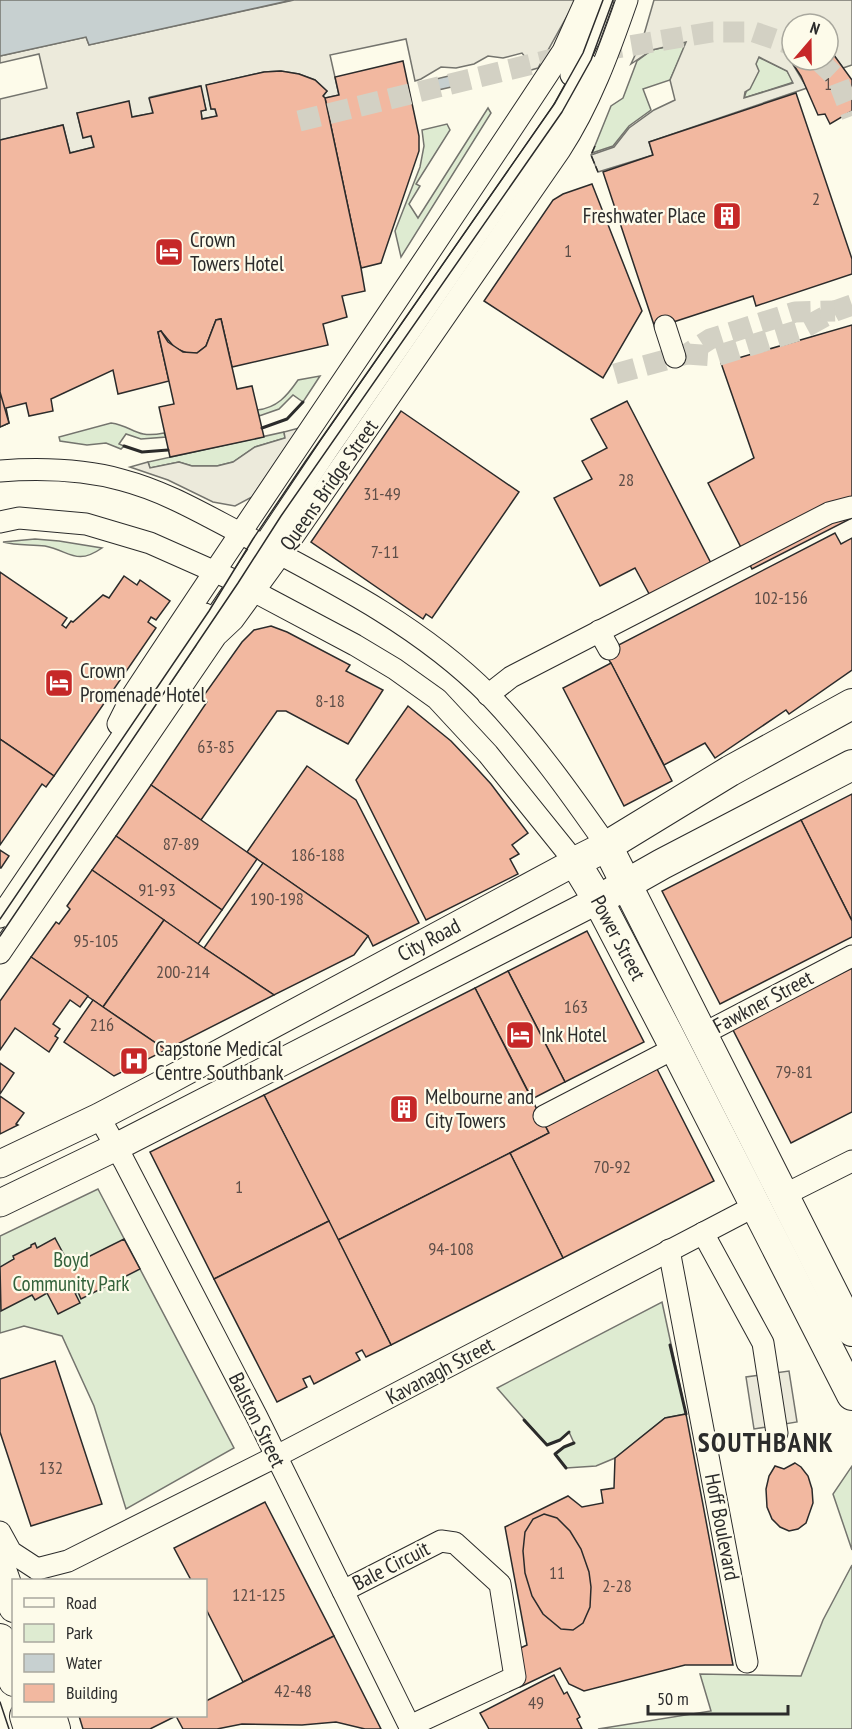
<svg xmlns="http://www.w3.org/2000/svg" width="852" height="1729" viewBox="0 0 852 1729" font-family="'PT Sans Narrow',sans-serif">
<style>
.green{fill:#deebd1;stroke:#74746e;stroke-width:1.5}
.parking{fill:#eceadb;stroke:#74746e;stroke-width:1.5;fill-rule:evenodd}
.water{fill:#c7d0d0;stroke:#74746e;stroke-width:1.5}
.building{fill:#f2b8a0;stroke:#2b2b2b;stroke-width:1.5}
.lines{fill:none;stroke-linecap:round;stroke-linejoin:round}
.minor-tunnel{stroke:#d3d1c4;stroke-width:21;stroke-dasharray:21 10;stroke-linecap:butt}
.minor-casing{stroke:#2b2b2b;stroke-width:23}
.major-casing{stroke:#2b2b2b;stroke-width:29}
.highway-casing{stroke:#2b2b2b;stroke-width:32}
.minor{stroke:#fdfbea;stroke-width:21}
.major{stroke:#fdfbea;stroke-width:27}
.highway{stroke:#fdfbea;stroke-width:30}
.tram{stroke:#2b2b2b;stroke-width:1.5}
.fence{stroke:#2b2b2b;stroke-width:1.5;stroke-dasharray:8 3;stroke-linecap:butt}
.wall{stroke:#2b2b2b;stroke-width:3}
.labels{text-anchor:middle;stroke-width:4.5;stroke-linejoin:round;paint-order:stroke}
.number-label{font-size:18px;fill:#5d4e48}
.poi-label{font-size:21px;fill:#2b2b2b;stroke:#fdfbea;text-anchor:start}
.street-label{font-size:21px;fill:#2b2b2b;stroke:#fdfbea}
.park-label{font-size:21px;fill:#34623c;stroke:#fdfbea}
.district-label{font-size:27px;font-weight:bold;letter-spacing:1.5px;fill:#2b2b2b;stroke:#fdfbea}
</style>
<rect width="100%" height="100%" fill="#fdfbea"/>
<g class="green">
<polygon points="687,42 670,80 643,89 651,110 629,126 613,146 592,153 611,106 623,98 637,61 652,50"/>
<polygon points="758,57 787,71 794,82 744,98"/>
<polygon points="488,108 491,113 401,257 395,231 420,167 424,146 422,130 447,124 450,130 416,184 420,186 409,204 418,218"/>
<path d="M320 376 303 402 293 395 279 409 259 416 257 410C277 408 287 396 298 380Z"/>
<path d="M111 423C134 426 134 439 164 433L166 437 141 439 126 434 119 444 124 446 121 449 106 443 87 445 60 441 59 437Z"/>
<polygon points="284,432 285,438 255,447 233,462 217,466 192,466 179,462 150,468 148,462"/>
<path d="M35 539 59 541 102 548C76 566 70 551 45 546 31 544 18 546 3 542Z"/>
<polygon points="98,1189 234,1448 126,1509 94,1406 62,1336 24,1326 0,1333 0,1236"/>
<polygon points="662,1302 686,1414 665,1418 615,1458 596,1466 566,1468 555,1454 564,1447 574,1443 569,1432 560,1440 547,1445 497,1388"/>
<polygon points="852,1466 852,1550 833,1494"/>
<polygon points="852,1565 852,1729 598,1729 711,1711 700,1674 801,1676 823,1620"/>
</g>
<g class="parking">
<polygon points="294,0 576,0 538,68 517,74 526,58 522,53 503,58 488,56 474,64 456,68 441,67 421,79 415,81 406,39 330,55 339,95 325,98 323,96 327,91 315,80 299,74 280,71 264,72 207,85 211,109 215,109 217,116 202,119 201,111 206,110 200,86 150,97 153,113 132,117 77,113 83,137 91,136 94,147 70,153 63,125 0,140 0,99 47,88 39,54 0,63 0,56 86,37 89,45"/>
<path d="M654 0H852V65L843 68 828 47V24H792V56L789 58 807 88 649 142 653 155 598 172 591 155 614 147 629 128 654 110 675 100 670 80 686 42 652 50 631 64 643 38ZM759 57 787 71 793 83 744 98 745 92 750 89 759 71 756 64Z"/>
<polygon points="299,428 252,497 235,506 213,502 168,480 130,467 148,462 150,468 179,462 192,466 217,466 233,462 255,447 285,438 284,432"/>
<polygon points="789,1371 797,1422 754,1429 746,1377"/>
</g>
<g class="water">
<polygon points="0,0 292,0 89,45 86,37 0,56"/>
<polygon points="453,75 456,86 438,90 436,79"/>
</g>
<g class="building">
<polygon points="828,47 852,80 852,111 830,124 825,114 818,115 801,76 789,58 792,56 792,60 828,60"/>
<polygon points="403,61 419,136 419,151 381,263 361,268 325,98 339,95 335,77"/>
<polygon points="281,71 299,74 315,80 327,91 323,96 325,98 361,268 365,291 342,296 347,317 323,324 328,345 232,367 221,319 216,320 206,346 197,353 189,354 175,348 161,331 158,332 169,381 118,394 113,370 51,399 53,411 29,416 26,403 6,408 9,423 0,427 0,140 63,125 70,153 94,147 91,136 83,138 77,113 129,101 132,117 153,113 149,98 201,86 206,110 201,111 202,119 217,116 215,109 211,109 206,85 264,72"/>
<polygon points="796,93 852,259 852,274 756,306 753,296 655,328 603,172 653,155 649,142"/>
<polygon points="592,184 642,311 603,378 484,301 553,200 563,194"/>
<polygon points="221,319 237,389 252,386 264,437 170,457 159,407 174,404 158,332 161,331 168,342 183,352 197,353 206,346 216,320"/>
<polygon points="852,325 852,518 752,569 708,483 754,458 721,363"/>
<polygon points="0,392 9,423 0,427"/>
<polygon points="627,401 714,569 653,601 635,568 600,586 554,498 592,479 582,461 607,448 591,419"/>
<polygon points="401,411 519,492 432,618 426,614 423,619 311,542"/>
<polygon points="835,533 841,544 852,538 852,670 789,714 786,710 715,758 705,743 664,765 605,652"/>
<polygon points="0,572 67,618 62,625 66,628 71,621 73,622 103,595 109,598 124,576 137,585 140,580 170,601 156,620 151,617 148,622 156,628 54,776 0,739"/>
<polygon points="271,626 287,632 350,665 346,671 383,690 348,744 286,711 277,711 201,820 151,785 207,702 202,698 242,642 254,630"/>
<polygon points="611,663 672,781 624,806 563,688"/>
<polygon points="408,706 451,741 470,761 491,784 528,833 512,845 519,854 510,859 518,874 426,920 356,780"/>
<polygon points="0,739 54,776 46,787 42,784 0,845"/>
<polygon points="307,766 356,800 419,923 373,946 368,936 247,852"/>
<polygon points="151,785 257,859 222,910 116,836"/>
<polygon points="852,794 852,921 801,820"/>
<polygon points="801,820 852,921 852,937 720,1004 662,891"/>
<polygon points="116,836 222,910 198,944 92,870"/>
<polygon points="0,850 9,856 1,868 0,868"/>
<polygon points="263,863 368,936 354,955 274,995 204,948"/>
<polygon points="92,870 164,920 103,1007 31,957 56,922 59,924 70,909 67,906"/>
<polygon points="164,920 204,948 274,995 166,1050 103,1007"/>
<polygon points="587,931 644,1042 565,1082 508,971"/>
<polygon points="31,957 88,996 80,1007 70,1000 53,1024 60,1029 55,1036 58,1038 49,1052 15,1028 0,1050 0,1001"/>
<polygon points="852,968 852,1112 791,1143 732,1028"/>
<polygon points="508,971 565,1082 532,1099 475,988"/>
<polygon points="475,988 549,1133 338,1240 264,1095"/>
<polygon points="93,1000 103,1007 166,1050 114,1076 64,1042"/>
<polygon points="0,1063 14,1073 0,1094"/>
<polygon points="656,1067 714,1181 563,1258 510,1153 549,1133 542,1119"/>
<polygon points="264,1095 329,1221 214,1279 150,1152"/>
<polygon points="0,1096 24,1113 16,1124 18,1125 0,1134"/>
<polygon points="510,1153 563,1258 391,1345 338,1240"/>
<polygon points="329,1221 391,1345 366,1357 362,1350 356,1353 360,1360 314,1384 310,1376 303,1379 307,1387 277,1402 214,1279"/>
<polygon points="55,1238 70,1266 124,1239 140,1269 81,1299 78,1292 75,1293 80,1303 58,1314 47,1293 35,1300 32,1295 1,1311 0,1267 14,1259 13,1256 31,1247 31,1245 35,1243 37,1248"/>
<polygon points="55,1361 102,1504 31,1526 0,1432 0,1379"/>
<polygon points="686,1414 733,1665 685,1665 584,1691 569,1684 560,1668 520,1687 505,1655 527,1645 505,1527 568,1496 582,1507 603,1503 601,1490 614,1488 615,1458 665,1418"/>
<polygon points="795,1463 801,1467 808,1476 812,1489 813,1503 806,1523 798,1529 789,1531 780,1527 772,1519 767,1507 766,1489 769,1476 775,1466 784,1469"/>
<polygon points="265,1502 334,1636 243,1682 206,1609 206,1580 191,1580 174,1548"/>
<polygon points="544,1514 557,1518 570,1531 581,1549 589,1572 591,1587 590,1607 583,1623 573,1630 561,1629 543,1614 532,1596 525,1573 523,1551 525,1532 533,1519"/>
<polygon points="334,1636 381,1729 365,1729 336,1722 302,1725 242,1724 217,1729 183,1729 176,1716 206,1716 206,1701"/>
<polygon points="554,1675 564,1694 567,1692 580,1717 577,1719 582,1729 489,1729 480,1713"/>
<polygon points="79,1716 176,1716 150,1729 83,1729"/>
</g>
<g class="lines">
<g class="minor-tunnel">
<polyline points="818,60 837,78 852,116"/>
<polyline points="299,121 557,58 712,32 754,32 792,45"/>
<polyline points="687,354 716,356 800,330 835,311 852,305"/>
<polyline points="615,374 687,354 710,339 795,312 835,311"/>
</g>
<g class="minor-casing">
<g id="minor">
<polyline points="571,75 589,39 603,0"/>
<polyline points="665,326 675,357"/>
<path d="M0 471C41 468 82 469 122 480 164 491 200 512 238 532 325 578 419 624 489 695 533 741 570 793 607 846"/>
<polyline points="0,522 19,518 86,524 150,543 229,578 355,645 395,669 437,699 488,754 575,862"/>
<polyline points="599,631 609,649"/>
<polyline points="203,636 330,446 562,112 588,65"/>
<polyline points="488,695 511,677 829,513 852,507"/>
<path d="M118 724 132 696C274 480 421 268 563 51L586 0"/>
<polyline points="0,917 205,614"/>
<path d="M0 953 216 636 233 620 281 554 560 150C590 104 609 52 627 0"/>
<polyline points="701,1035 852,956"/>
<polyline points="544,1116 675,1048"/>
<polyline points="99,1117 124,1161 257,1417 411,1729"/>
<polyline points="784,1195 852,1161"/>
<polyline points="703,1233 763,1343 777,1433"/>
<polyline points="669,1250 747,1662"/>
<polyline points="0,1532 11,1552 37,1569"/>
<polyline points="37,1569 68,1561 275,1457 755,1206"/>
<polyline points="343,1591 441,1541 455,1543 500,1584 515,1677 410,1726"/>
</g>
</g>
<g class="major-casing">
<g id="major">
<polyline points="0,1164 99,1117 162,1084 575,862"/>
<polyline points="0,1203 116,1147 598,900"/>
</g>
</g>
<g class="highway-casing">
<g id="highway">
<polyline points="852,704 730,771 607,846 575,862 598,900 668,1034 852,1395"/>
<polyline points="607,846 852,1331"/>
<polyline points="609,894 662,864 852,765"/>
<polyline points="0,1567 14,1607"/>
<polyline points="0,1639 14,1681"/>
<polyline points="25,1716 29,1729"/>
<polyline points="51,1716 55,1729"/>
</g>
</g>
<use href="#minor" class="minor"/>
<use href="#major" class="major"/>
<use href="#highway" class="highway"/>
<g class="tram">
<polyline points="0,919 209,611 253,539 305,462 555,103 583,53 603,0"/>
<polyline points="0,936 238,583 281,516 562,112 591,60 613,0"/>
<polyline points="0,1702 9,1729"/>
</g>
<polyline class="fence" points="595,146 591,155 598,172"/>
<g class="wall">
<polyline points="262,428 287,419 303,402"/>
<polyline points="124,446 142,452 168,450"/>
<polyline points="670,1345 686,1414"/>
<polyline points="524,1420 547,1445 560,1440 569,1432"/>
<polyline points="566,1468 555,1454 564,1447 574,1443"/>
</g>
</g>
<defs>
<g id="building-square" transform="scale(1.5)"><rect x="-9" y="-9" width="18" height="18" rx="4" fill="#c62828" stroke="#fdfbea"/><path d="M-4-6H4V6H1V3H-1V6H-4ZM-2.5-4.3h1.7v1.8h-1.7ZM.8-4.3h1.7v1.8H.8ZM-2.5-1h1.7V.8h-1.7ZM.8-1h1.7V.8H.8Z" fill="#fff"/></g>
<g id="hotel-square" transform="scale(1.5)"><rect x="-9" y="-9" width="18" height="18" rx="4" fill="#c62828" stroke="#fdfbea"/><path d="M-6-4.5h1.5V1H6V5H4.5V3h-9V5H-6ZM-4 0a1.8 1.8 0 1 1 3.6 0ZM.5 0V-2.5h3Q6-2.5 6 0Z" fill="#fff"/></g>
<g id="hospital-square" transform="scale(1.5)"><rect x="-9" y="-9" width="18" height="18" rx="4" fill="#c62828" stroke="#fdfbea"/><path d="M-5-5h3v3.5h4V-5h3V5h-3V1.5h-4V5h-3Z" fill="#fff"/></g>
</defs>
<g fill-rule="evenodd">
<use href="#building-square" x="727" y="216"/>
<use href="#hotel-square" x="169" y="252"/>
<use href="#hotel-square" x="59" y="683"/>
<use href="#hotel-square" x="520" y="1035"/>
<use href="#hospital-square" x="134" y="1061"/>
<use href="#building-square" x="404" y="1109"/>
</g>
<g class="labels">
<g class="number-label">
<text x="828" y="90">1</text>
<text x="816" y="205">2</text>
<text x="568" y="257">1</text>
<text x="626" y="486">28</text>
<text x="382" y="500">31-49</text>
<text x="385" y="558">7-11</text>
<text x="781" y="604">102-156</text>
<text x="330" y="707">8-18</text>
<text x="216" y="753">63-85</text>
<text x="181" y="850">87-89</text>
<text x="318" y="861">186-188</text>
<text x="157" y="896">91-93</text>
<text x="277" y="905">190-198</text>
<text x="96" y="947">95-105</text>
<text x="183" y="978">200-214</text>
<text x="576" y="1013">163</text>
<text x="102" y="1031">216</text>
<text x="794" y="1078">79-81</text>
<text x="612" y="1173">70-92</text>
<text x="239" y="1193">1</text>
<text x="451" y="1255">94-108</text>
<text x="51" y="1474">132</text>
<text x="557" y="1579">11</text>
<text x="617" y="1592">2-28</text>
<text x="259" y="1601">121-125</text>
<text x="293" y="1697">42-48</text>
<text x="536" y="1709">49</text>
</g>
<g class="poi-label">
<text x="706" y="223" text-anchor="end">Freshwater Place</text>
<text x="190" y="247">Crown<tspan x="190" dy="24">Towers Hotel</tspan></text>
<text x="80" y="678">Crown<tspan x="80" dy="24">Promenade Hotel</tspan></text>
<text x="541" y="1042">Ink Hotel</text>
<text x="155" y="1056">Capstone Medical<tspan x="155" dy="24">Centre Southbank</tspan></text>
<text x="425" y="1104">Melbourne and<tspan x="425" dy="24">City Towers</tspan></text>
</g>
<g class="street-label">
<text transform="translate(329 485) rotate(-55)" y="7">Queens Bridge Street</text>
<text transform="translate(618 938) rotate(62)" y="7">Power Street</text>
<text transform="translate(429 940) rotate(-28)" y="7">City Road</text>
<text transform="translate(763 1002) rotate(-28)" y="7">Fawkner Street</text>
<text transform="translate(440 1371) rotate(-28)" y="7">Kavanagh Street</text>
<text transform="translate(257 1420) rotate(64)" y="7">Balston Street</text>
<text transform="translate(722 1527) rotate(79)" y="7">Hoff Boulevard</text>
<text transform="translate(391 1566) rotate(-27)" y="7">Bale Circuit</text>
</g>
<g class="park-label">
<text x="71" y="1267">Boyd<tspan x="71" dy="24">Community Park</tspan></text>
</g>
<g class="district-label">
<text x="766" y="1452">SOUTHBANK</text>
</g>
</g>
<rect x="12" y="1579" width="195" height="138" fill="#fdfbea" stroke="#a9a89e" stroke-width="1.5"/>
<rect x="24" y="1598" width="30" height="9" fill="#fdfbea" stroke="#a9a89e" stroke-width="1.5"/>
<text x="66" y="1609" font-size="18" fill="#2b2b2b">Road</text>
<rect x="24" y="1624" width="30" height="18" fill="#deebd1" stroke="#a9a89e" stroke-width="1.5"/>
<text x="66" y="1639" font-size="18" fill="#2b2b2b">Park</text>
<rect x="24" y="1654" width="30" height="18" fill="#c7d0d0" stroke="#a9a89e" stroke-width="1.5"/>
<text x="66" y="1669" font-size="18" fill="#2b2b2b">Water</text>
<rect x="24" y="1684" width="30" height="18" fill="#f2b8a0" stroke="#a9a89e" stroke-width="1.5"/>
<text x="66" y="1699" font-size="18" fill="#2b2b2b">Building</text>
<g transform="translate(810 42) rotate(20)"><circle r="28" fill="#fdfbea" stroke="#a9a89e" stroke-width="1.5"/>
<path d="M0-4.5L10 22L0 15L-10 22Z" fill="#c62828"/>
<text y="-9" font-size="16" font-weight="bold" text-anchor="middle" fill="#2b2b2b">N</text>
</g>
<path d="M648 1705v9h140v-9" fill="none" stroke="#2b2b2b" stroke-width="3"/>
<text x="657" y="1705" font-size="18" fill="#2b2b2b" stroke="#fdfbea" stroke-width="4.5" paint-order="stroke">50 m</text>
</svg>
